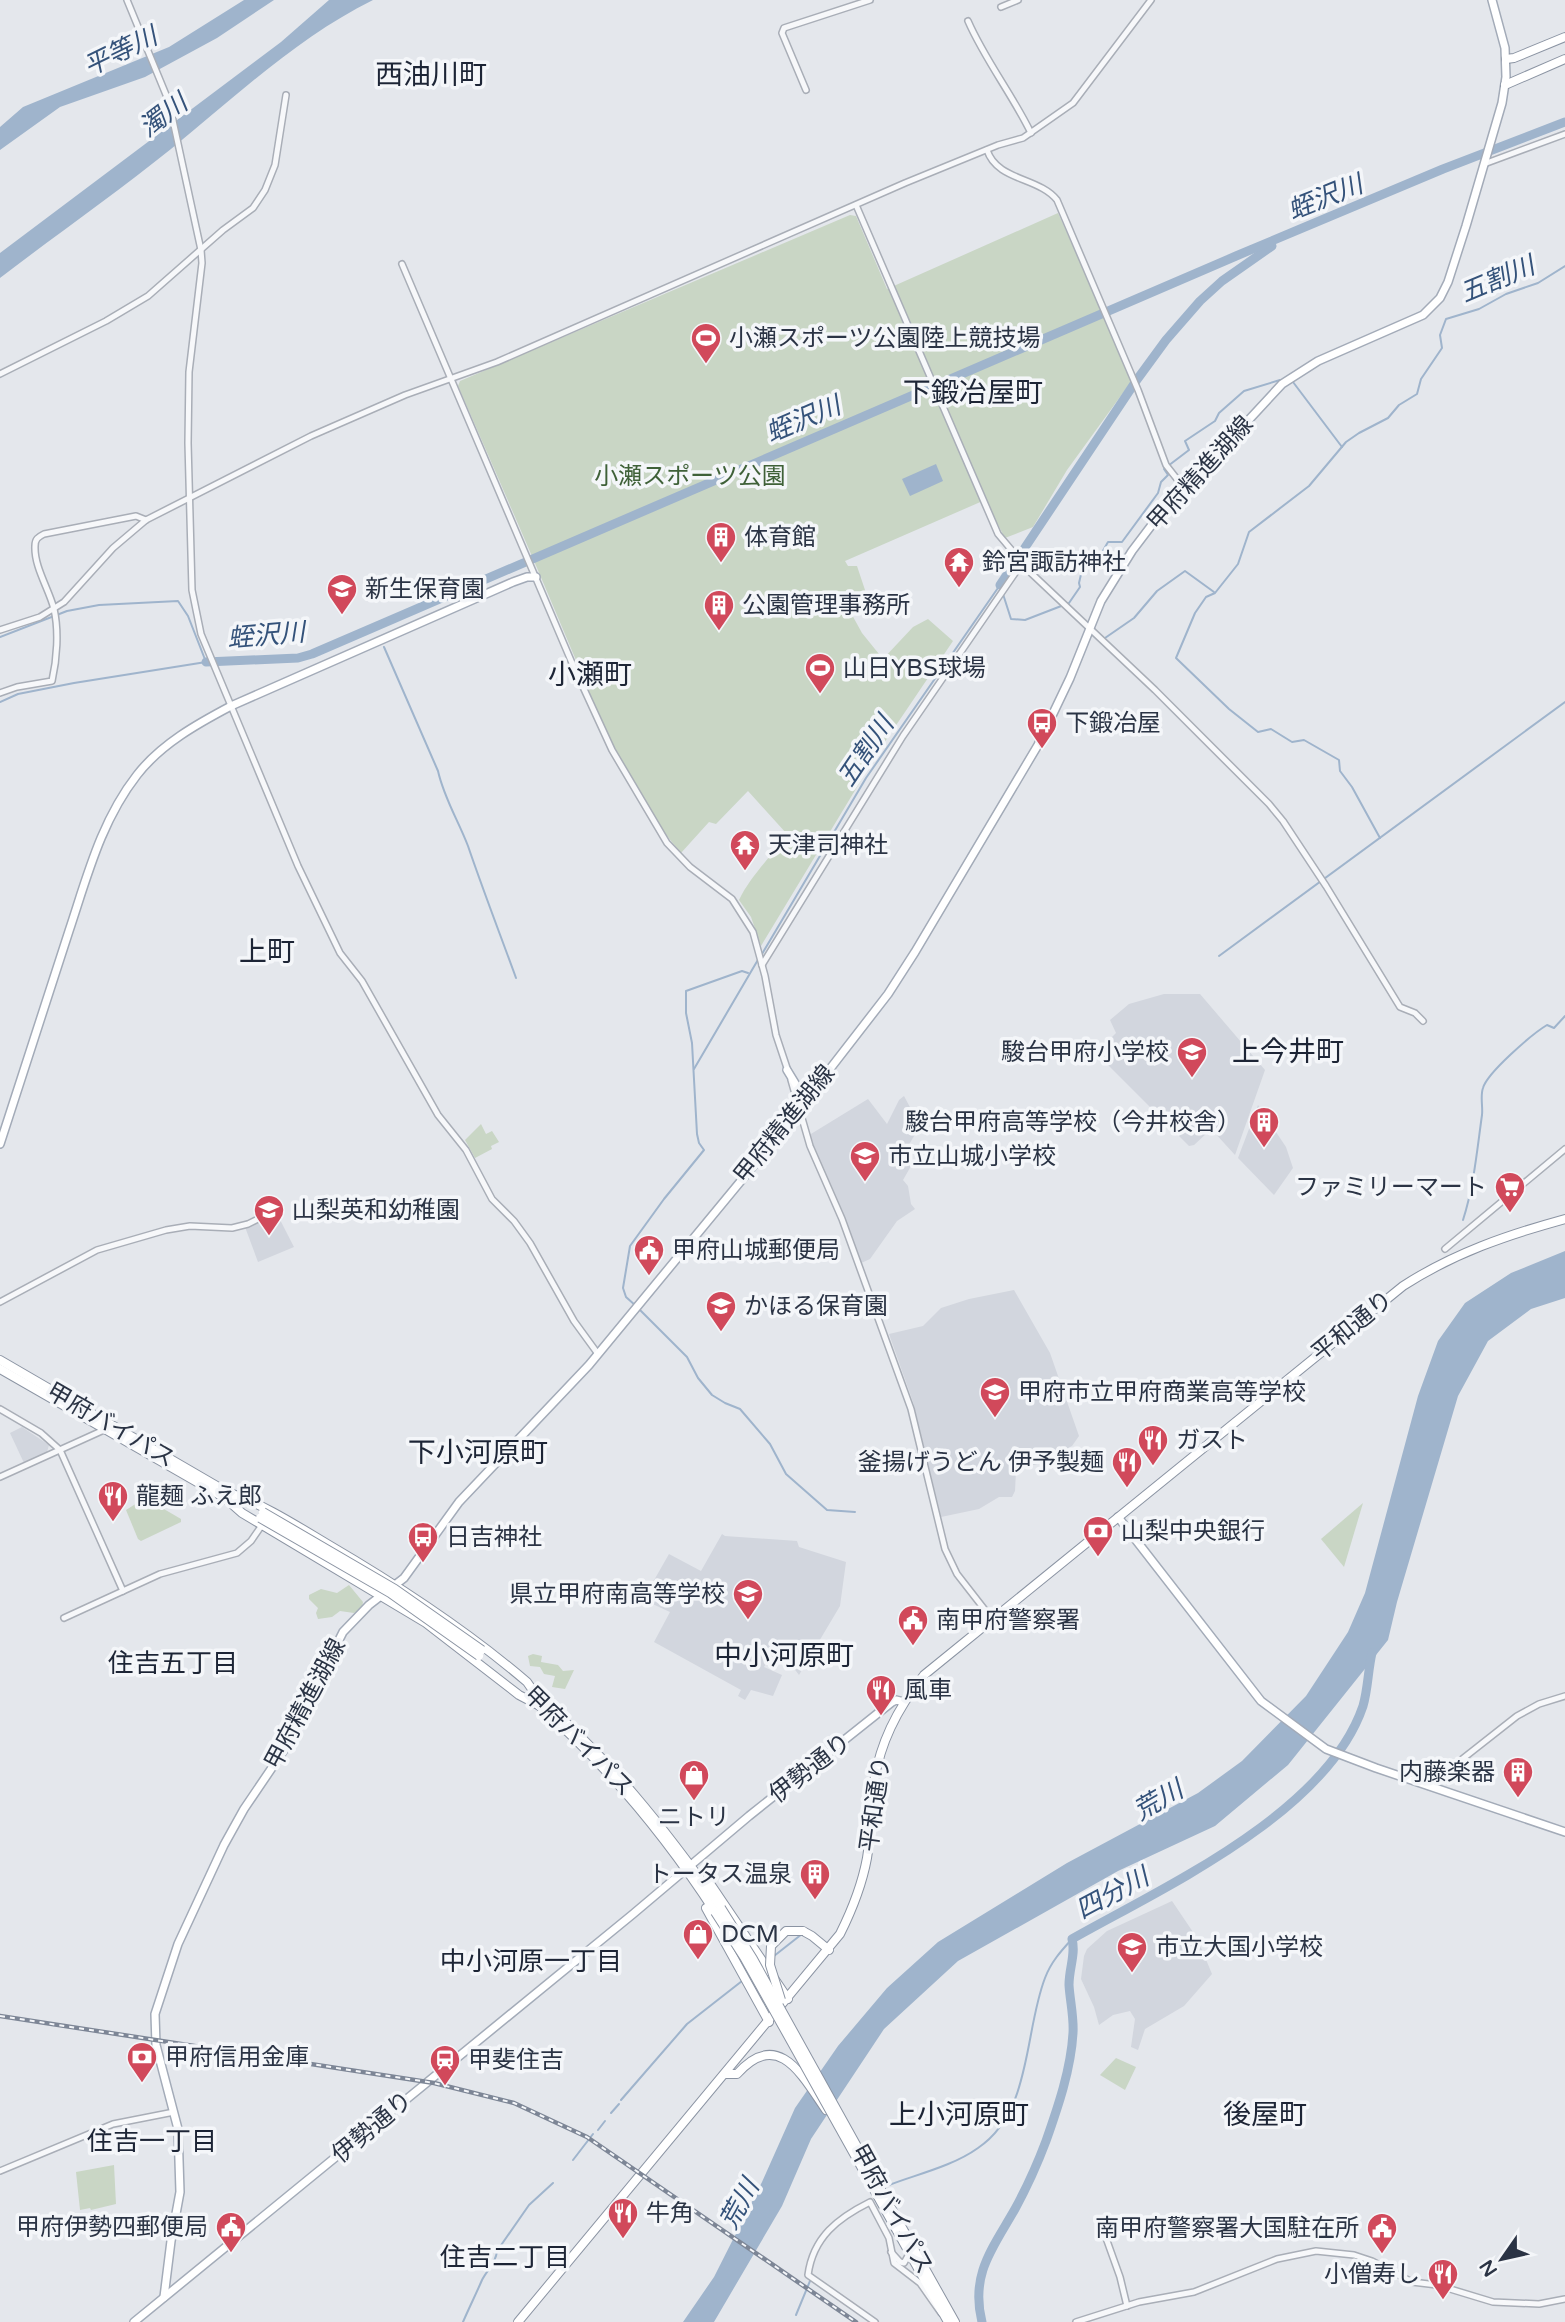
<svg xmlns="http://www.w3.org/2000/svg" width="1565" height="2322" viewBox="0 0 1565 2322" font-family="'Varela Round','Noto Sans JP',sans-serif">
<style>
.built{fill:#d2d6de}
.green{fill:#c9d6c5}
.water{fill:#9fb4cc}
.lines{fill:none;stroke-linecap:round;stroke-linejoin:round}
.stream{stroke:#9fb4cc;stroke-width:2}
.river{stroke:#9fb4cc;stroke-width:9}
.minor-casing{stroke:#a9aeb7;stroke-width:8}
.major-casing{stroke:#a3abb8;stroke-width:10}
.highway-casing{stroke:#8b94a3;stroke-width:10}
.minor{stroke:#f7f8fa;stroke-width:5}
.major{stroke:#fff;stroke-width:7}
.highway{stroke:#fff;stroke-width:8}
.rail-casing{stroke:#7d8696;stroke-width:4.5}
.rail{stroke:#f4f6f9;stroke-width:2;stroke-dasharray:5;stroke-linecap:butt}
.highway-bridge-casing{stroke:#8b94a3;stroke-width:10;stroke-linecap:butt}
.highway-bridge{stroke:#fff;stroke-width:8}
.labels{text-anchor:middle;stroke-width:7;stroke-linejoin:round;paint-order:stroke}
.poi-label{font-size:24px;fill:#2b3445;stroke:#f4f6f9;text-anchor:start}
.street-label{font-size:24px;fill:#2b3445;stroke:#f4f6f9}
.park-label{font-size:24px;fill:#3f6138;stroke:#f4f6f9}
.water-label{font-size:26px;font-style:italic;fill:#34527a;stroke:#f4f6f9}
.neighbourhood-label{font-size:26px;fill:#1d2536;stroke:#f4f6f9}
.quarter-label{font-size:28px;fill:#1d2536;stroke:#f4f6f9}
</style>
<rect width="100%" height="100%" fill="#e4e7ec"/>
<g class="built">
<polygon points="1164,994 1200,994 1265,1070 1235,1155 1214,1132 1208,1132 1194,1145 1189,1146 1096,1053 1116,1033 1110,1020 1129,1004"/>
<polygon points="904,1096 920,1126 901,1158 911,1166 903,1180 908,1186 911,1204 915,1209 897,1221 870,1259 859,1264 806,1137 868,1099 887,1124 899,1100"/>
<polygon points="1258,1105 1286,1147 1293,1168 1274,1195 1238,1158"/>
<polygon points="276,1212 294,1247 258,1262 245,1227"/>
<polygon points="1014,1290 1050,1353 1079,1436 1072,1446 1068,1448 1069,1455 1016,1470 1015,1491 1012,1497 999,1497 979,1509 941,1517 913,1402 889,1334 923,1326 941,1308 969,1299"/>
<polygon points="22,1427 49,1445 47,1452 24,1463 10,1433"/>
<polygon points="722,1534 725,1536 797,1541 799,1547 846,1562 840,1606 799,1675 777,1646 764,1667 782,1675 773,1696 751,1690 745,1700 738,1696 741,1690 654,1642 670,1612 646,1601 656,1584 653,1582 669,1554 701,1571"/>
<polygon points="1172,1901 1197,1938 1212,1974 1184,2006 1145,2029 1138,2050 1131,2047 1135,2019 1130,2011 1113,2015 1099,2025 1094,2007 1081,1979 1084,1956 1087,1949 1107,1931"/>
</g>
<g class="green">
<path d="M1058 213 1133 379 1067 470 1033 527 1005 538 985 500 845 561 848 566H857L866 593 846 604 862 633 883 659 913 627 928 619 953 641 880 749 761 946 751 917 739 900C751 875 772 857 786 833L748 791 716 824 709 822 681 853C625 789 595 704 562 627 528 546 493 466 458 386L460 381 850 215 856 216 887 289Z"/>
<polygon points="481,1124 486,1134 492,1131 499,1142 491,1146 492,1149 475,1158 465,1140"/>
<polygon points="145,1498 181,1519 181,1522 141,1541 138,1539 126,1510"/>
<polygon points="1363,1503 1344,1567 1321,1539"/>
<polygon points="349,1585 363,1602 362,1608 354,1613 340,1611 332,1617 318,1619 316,1613 318,1608 309,1599 309,1595 321,1589 337,1593"/>
<polygon points="533,1654 542,1656 541,1662 558,1665 563,1671 574,1670 565,1689 552,1687 555,1676 544,1674 540,1667 530,1666 528,1656"/>
<polygon points="1116,2058 1136,2067 1125,2090 1100,2075"/>
<polygon points="114,2165 116,2204 91,2210 90,2208 80,2210 76,2172"/>
</g>
<g class="water">
<polygon points="244,0 274,0 217,38 145,77 60,107 0,150 0,127 23,107 169,47"/>
<path d="M329 0H373C298 37 235 97 171 149 115 194 56 235 0 278V253L281 42Z"/>
<polygon points="936,464 943,481 910,496 902,479"/>
<polygon points="1565,1251 1565,1298 1531,1309 1488,1341 1458,1396 1397,1602 1388,1640 1288,1765 1215,1826 1118,1871 958,1961 884,2029 811,2139 782,2206 714,2322 683,2322 714,2277 762,2182 795,2108 838,2046 887,1988 938,1942 1067,1863 1198,1793 1242,1761 1306,1696 1348,1632 1365,1593 1418,1396 1438,1341 1465,1303 1511,1273"/>
</g>
<g class="lines">
<g class="stream">
<polyline points="1289,382 1293,382 1342,447"/>
<polyline points="1003,594 1011,619 1025,620 1069,603 1080,587 1079,583 1082,570 1097,561 1108,542 1122,542 1158,493 1161,482 1168,475 1164,469 1189,450 1185,441 1215,421 1219,413 1244,391 1280,380"/>
<polyline points="0,637 67,611 99,605 178,601 188,616 206,662 74,683 18,694 0,702"/>
<polyline points="1105,638 1134,618 1157,591 1185,571 1214,592"/>
<path d="M384 647 438 771C444 798 458 820 468 846 483 890 500 934 516 978"/>
<polyline points="1380,838 1352,787 1340,771 1339,760 1304,740 1292,742 1271,729 1258,732 1229,709 1176,658 1195,613 1206,597 1215,593 1238,564 1249,532 1309,486 1346,442 1359,433 1388,418 1399,405 1417,394 1421,379 1442,348 1440,335 1446,319 1479,309 1506,294 1538,283 1565,266"/>
<polyline points="762,954 866,778 1000,585 1001,589"/>
<polyline points="1219,956 1565,702"/>
<polyline points="694,1069 759,958"/>
<path d="M1463 1220C1474 1186 1477 1150 1482 1115 1483 1106 1480 1096 1483 1088 1487 1073 1532 1034 1547 1025L1554 1028 1565 1016"/>
<polyline points="636,1306 626,1297 623,1288 630,1246 664,1199 704,1150 699,1143 697,1134 692,1043 686,1013 686,991 742,971 748,973"/>
<polyline points="640,1310 687,1357 698,1378 712,1395 725,1403 740,1409 770,1444 786,1474 827,1510 855,1512"/>
<polyline points="774,1956 802,1934"/>
<polyline points="621,2100 687,2024 742,1981"/>
<polyline points="611,2113 619,2104"/>
<polyline points="598,2130 605,2121"/>
<polyline points="573,2160 593,2134"/>
<path d="M889 2185C918 2174 953 2166 978 2148 1032 2112 1024 2032 1045 1978 1051 1962 1061 1951 1072 1939"/>
<polyline points="796,2315 810,2281"/>
<path d="M463 2322C469 2308 476 2294 482 2280 487 2270 496 2263 497 2251L529 2205 553 2183"/>
</g>
<g class="river">
<polyline points="1000,585 1136,381 1166,340 1200,301 1222,281 1272,246"/>
<polyline points="206,662 298,658 312,654 1236,256 1443,169 1565,122"/>
<path d="M982 2322C970 2274 993 2248 1015 2209 1027 2187 1037 2165 1046 2141 1058 2107 1071 2069 1073 2033 1074 2017 1070 2001 1069 1985 1069 1968 1076 1954 1072 1939 1164 1887 1327 1813 1363 1706 1368 1689 1368 1670 1372 1653"/>
</g>
<g class="minor-casing">
<g id="minor">
<polyline points="127,0 169,102 201,250 202,263 189,372 188,443 192,590 201,634 298,866 340,953 362,981 438,1115 466,1150 492,1199 514,1221 530,1243 574,1321 598,1354"/>
<polyline points="1001,7 1018,0"/>
<path d="M968 21C985 60 1012 94 1031 133"/>
<polyline points="806,90 782,33 784,28 870,0"/>
<path d="M987 150C997 181 1039 177 1057 200L1138 390 1166 465 1184 488"/>
<polyline points="1484,164 1565,134"/>
<polyline points="856,205 998,534 1031,573 1155,690 1269,804 1283,821 1326,886 1400,1007 1415,1013 1423,1021"/>
<polyline points="402,264 572,663 612,750 667,843 690,867 732,899 753,932 765,976 776,1035 788,1071"/>
<polyline points="0,374 106,321 148,296 223,230 253,208 265,190 275,165 286,95"/>
<polyline points="0,630 40,617 64,602 113,548 146,520 311,436 405,395 497,362 905,183 998,145 1023,138 1073,103 1151,0"/>
<path d="M0 693 17 687 52 681C57 659 59 631 54 609 49 589 34 567 35 546 35 539 38 537 44 534L136 516 146 520"/>
<polyline points="762,965 903,736 1022,563"/>
<polyline points="791,1080 810,1146 842,1219 911,1409 945,1549 957,1574 992,1619"/>
<polyline points="1445,1249 1565,1149"/>
<polyline points="0,1302 97,1250 166,1230 190,1226 232,1228 248,1224 280,1208"/>
<polyline points="0,1409 41,1433 60,1450 123,1591"/>
<polyline points="0,1477 106,1429"/>
<polyline points="64,1618 160,1574 237,1553 251,1541 262,1525"/>
<polyline points="1428,1786 1517,1716 1539,1704 1565,1696"/>
<polyline points="0,2171 113,2124 174,2112"/>
<polyline points="1101,2224 1120,2277 1127,2306"/>
<polyline points="891,2252 900,2262 904,2263 909,2254"/>
<path d="M875 2322 808 2275C813 2237 838 2218 870 2202L889 2238 894 2263 920 2283 941 2313"/>
<polyline points="1076,2322 1139,2302 1194,2292 1277,2259 1316,2251 1354,2255 1372,2261 1412,2282 1437,2285 1493,2302 1539,2304 1565,2299"/>
</g>
</g>
<g class="major-casing">
<g id="major">
<polyline points="787,1070 801,1093 811,1092"/>
<path d="M0 1144C23 1073 46 1002 69 931 87 877 101 821 137 775 161 744 197 724 231 706L513 582 527 577H536"/>
<polyline points="1118,1517 1261,1701 1326,1749 1376,1768 1565,1832"/>
<polyline points="164,2297 171,2241 180,2192 178,2129 156,2045 155,2014 178,1944 224,1845 244,1809 284,1750 343,1632 369,1605 404,1578 459,1502 589,1365 778,1136 888,994 915,952 1038,745 1070,678 1101,601 1132,551 1154,522 1282,384 1318,361 1423,315 1440,298 1448,282 1466,226 1502,103 1506,77 1505,48 1492,0"/>
<polyline points="134,2322 633,1914 749,1816 892,1702 896,1700 904,1702"/>
</g>
</g>
<g class="highway-casing">
<g id="highway">
<polyline points="1506,59 1514,58 1565,37"/>
<polyline points="1505,85 1565,59"/>
<polyline points="0,1360 234,1496"/>
<polyline points="0,1369 230,1501"/>
<path d="M230 1493C265 1505 297 1526 329 1545 399 1586 465 1629 527 1682L536 1695"/>
<polyline points="225,1498 242,1513 426,1623 519,1695 538,1705"/>
<path d="M533 1693C606 1754 666 1830 721 1908"/>
<path d="M535 1702C604 1762 665 1835 715 1912"/>
<polyline points="711,1885 788,1999"/>
<polyline points="706,1908 769,2022"/>
<polyline points="803,1931 812,1936 829,1950"/>
<path d="M726 2074H737C778 2028 802 2075 826 2110"/>
<polyline points="896,2229 948,2322"/>
<polyline points="905,2233 955,2322"/>
<path d="M518 2322 840 1934C852 1910 862 1885 867 1858 871 1835 870 1811 873 1788 879 1744 897 1709 924 1675L1403 1286C1454 1253 1507 1235 1565 1219"/>
</g>
</g>
<use href="#minor" class="minor"/>
<use href="#major" class="major"/>
<use href="#highway" class="highway"/>
<g class="rail-casing">
<polyline id="rail" points="0,2016 434,2083 514,2103 587,2137 856,2322"/>
</g>
<use href="#rail" class="rail"/>
<g class="highway-bridge-casing">
<g id="highway-bridge">
<polyline points="263,1512 395,1589 482,1650"/>
<polyline points="260,1518 390,1593 479,1656"/>
<polyline points="721,1908 753,1959 905,2233"/>
<polyline points="715,1912 744,1957 896,2229"/>
<polyline points="781,2000 770,1965 771,1946 786,1931 803,1931"/>
</g>
</g>
<use href="#highway-bridge" class="highway-bridge"/>
</g>
<defs>
<g id="stadium-pin" transform="scale(1.575)"><path d="M0 17L-7.5 6A9.5 9.5 0 1 1 7.5 6Z" fill="#d1495b" stroke="#f4f6f9"/><path d="M0-5a6.5 5 0 1 0 0 10a6.5 5 0 1 0 0-10ZM-3.5-1.8h7v3.6h-7Z" fill="#fff"/></g>
<g id="building-pin" transform="scale(1.575)"><path d="M0 17L-7.5 6A9.5 9.5 0 1 1 7.5 6Z" fill="#d1495b" stroke="#f4f6f9"/><path d="M-4-6H4V6H1V3H-1V6H-4ZM-2.5-4.3h1.7v1.8h-1.7ZM.8-4.3h1.7v1.8H.8ZM-2.5-1h1.7V.8h-1.7ZM.8-1h1.7V.8H.8Z" fill="#fff"/></g>
<g id="temple-pin" transform="scale(1.575)"><path d="M0 17L-7.5 6A9.5 9.5 0 1 1 7.5 6Z" fill="#d1495b" stroke="#f4f6f9"/><path d="M0-6L5-2H3V0L6.5 2.5H4V6H1.5V3h-3V6H-4V2.5H-6.5L-3 0V-2H-5Z" fill="#fff"/></g>
<g id="school-pin" transform="scale(1.575)"><path d="M0 17L-7.5 6A9.5 9.5 0 1 1 7.5 6Z" fill="#d1495b" stroke="#f4f6f9"/><path d="M0-5L7-2L0 1L-7-2ZM-4 1L0 2.5L4 1V4Q0 6-4 4Z" fill="#fff"/></g>
<g id="bus-pin" transform="scale(1.575)"><path d="M0 17L-7.5 6A9.5 9.5 0 1 1 7.5 6Z" fill="#d1495b" stroke="#f4f6f9"/><path d="M-5-6H5V4H4V6H2V4H-2V6H-4V4H-5ZM-3.5-4V0h7V-4ZM-3.5 1.2v1.5H-2V1.2ZM2 1.2v1.5H3.5V1.2Z" fill="#fff"/></g>
<g id="supermarket-pin" transform="scale(1.575)"><path d="M0 17L-7.5 6A9.5 9.5 0 1 1 7.5 6Z" fill="#d1495b" stroke="#f4f6f9"/><path d="M-6-5.5h2.5l.6 2H6L4.5 2H-2.5L-4.4-4H-6ZM-1.5 3.2a1.3 1.3 0 1 0 .1 0ZM3 3.2a1.3 1.3 0 1 0 .1 0Z" fill="#fff"/></g>
<g id="civic-pin" transform="scale(1.575)"><path d="M0 17L-7.5 6A9.5 9.5 0 1 1 7.5 6Z" fill="#d1495b" stroke="#f4f6f9"/><path d="M-.6-6.5H3V-4.5H.6V-3L4-1V1h2V6H-6V1h2V-1L-.6-3ZM-1.2 2.5V6h2.4V2.5Z" fill="#fff"/></g>
<g id="restaurant-pin" transform="scale(1.575)"><path d="M0 17L-7.5 6A9.5 9.5 0 1 1 7.5 6Z" fill="#d1495b" stroke="#f4f6f9"/><path d="M-5-6h1v4h1v-4h1v4h1v-4h1v5L-1.5 .5V6h-2V.5L-5-1ZM5-6V6H3V1.5H1.5Q1.5-4 5-6Z" fill="#fff"/></g>
<g id="bank-pin" transform="scale(1.575)"><path d="M0 17L-7.5 6A9.5 9.5 0 1 1 7.5 6Z" fill="#d1495b" stroke="#f4f6f9"/><path d="M-6-4H6V4H-6ZM0-2.3a2.3 2.3 0 1 0 0 4.6a2.3 2.3 0 1 0 0-4.6Z" fill="#fff"/></g>
<g id="shop-pin" transform="scale(1.575)"><path d="M0 17L-7.5 6A9.5 9.5 0 1 1 7.5 6Z" fill="#d1495b" stroke="#f4f6f9"/><path d="M-5-2.5h2.3a2.7 3.5 0 0 1 5.4 0H5L5.5 6h-11ZM-1.5-2.5h3a1.5 2.3 0 0 0-3 0Z" fill="#fff"/></g>
<g id="station-pin" transform="scale(1.575)"><path d="M0 17L-7.5 6A9.5 9.5 0 1 1 7.5 6Z" fill="#d1495b" stroke="#f4f6f9"/><path d="M-3-6H3Q5-6 5-4V2Q5 4 3 4L4.5 6H3L1.5 4h-3L-3 6H-4.5L-3 4Q-5 4-5 2V-4Q-5-6-3-6ZM-3.5-4v3h7v-3ZM-3.5 1v1.5H-2V1ZM2 1v1.5H3.5V1Z" fill="#fff"/></g>
</defs>
<g fill-rule="evenodd">
<use href="#stadium-pin" x="706" y="338"/>
<use href="#building-pin" x="721" y="537"/>
<use href="#temple-pin" x="959" y="562"/>
<use href="#school-pin" x="342" y="589"/>
<use href="#building-pin" x="719" y="605"/>
<use href="#stadium-pin" x="820" y="668"/>
<use href="#bus-pin" x="1042" y="723"/>
<use href="#temple-pin" x="745" y="845"/>
<use href="#school-pin" x="1192" y="1052"/>
<use href="#building-pin" x="1264" y="1122"/>
<use href="#school-pin" x="865" y="1156"/>
<use href="#supermarket-pin" x="1510" y="1187"/>
<use href="#school-pin" x="269" y="1210"/>
<use href="#civic-pin" x="649" y="1250"/>
<use href="#school-pin" x="721" y="1306"/>
<use href="#school-pin" x="995" y="1392"/>
<use href="#restaurant-pin" x="1153" y="1440"/>
<use href="#restaurant-pin" x="1127" y="1462"/>
<use href="#restaurant-pin" x="113" y="1496"/>
<use href="#bank-pin" x="1098" y="1531"/>
<use href="#bus-pin" x="423" y="1537"/>
<use href="#school-pin" x="748" y="1594"/>
<use href="#civic-pin" x="913" y="1620"/>
<use href="#restaurant-pin" x="881" y="1690"/>
<use href="#building-pin" x="1518" y="1772"/>
<use href="#shop-pin" x="694" y="1775"/>
<use href="#building-pin" x="815" y="1874"/>
<use href="#shop-pin" x="698" y="1934"/>
<use href="#school-pin" x="1132" y="1947"/>
<use href="#bank-pin" x="142" y="2057"/>
<use href="#station-pin" x="445" y="2060"/>
<use href="#restaurant-pin" x="623" y="2213"/>
<use href="#civic-pin" x="231" y="2227"/>
<use href="#civic-pin" x="1382" y="2228"/>
<use href="#restaurant-pin" x="1443" y="2274"/>
</g>
<g class="labels">
<g class="poi-label">
<text x="729" y="346">小瀬スポーツ公園陸上競技場</text>
<text x="744" y="545">体育館</text>
<text x="982" y="570">鈴宮諏訪神社</text>
<text x="365" y="597">新生保育園</text>
<text x="742" y="613">公園管理事務所</text>
<text x="843" y="676">山日YBS球場</text>
<text x="1065" y="731">下鍛冶屋</text>
<text x="768" y="853">天津司神社</text>
<text x="1169" y="1060" text-anchor="end">駿台甲府小学校</text>
<text x="1241" y="1130" text-anchor="end">駿台甲府高等学校（今井校舎）</text>
<text x="888" y="1164">市立山城小学校</text>
<text x="1487" y="1195" text-anchor="end">ファミリーマート</text>
<text x="292" y="1218">山梨英和幼稚園</text>
<text x="672" y="1258">甲府山城郵便局</text>
<text x="744" y="1314">かほる保育園</text>
<text x="1018" y="1400">甲府市立甲府商業高等学校</text>
<text x="1176" y="1448">ガスト</text>
<text x="1104" y="1470" text-anchor="end">釜揚げうどん 伊予製麺</text>
<text x="136" y="1504">龍麺 ふえ郎</text>
<text x="1121" y="1539">山梨中央銀行</text>
<text x="446" y="1545">日吉神社</text>
<text x="725" y="1602" text-anchor="end">県立甲府南高等学校</text>
<text x="936" y="1628">南甲府警察署</text>
<text x="904" y="1698">風車</text>
<text x="1495" y="1780" text-anchor="end">内藤楽器</text>
<text x="694" y="1825" text-anchor="middle">ニトリ</text>
<text x="792" y="1882" text-anchor="end">トータス温泉</text>
<text x="721" y="1942">DCM</text>
<text x="1155" y="1955">市立大国小学校</text>
<text x="165" y="2065">甲府信用金庫</text>
<text x="468" y="2068">甲斐住吉</text>
<text x="646" y="2221">牛角</text>
<text x="208" y="2235" text-anchor="end">甲府伊勢四郵便局</text>
<text x="1359" y="2236" text-anchor="end">南甲府警察署大国駐在所</text>
<text x="1420" y="2282" text-anchor="end">小僧寿し</text>
</g>
<g class="street-label">
<text transform="translate(1200 473) rotate(-48)" y="8">甲府精進湖線</text>
<text transform="translate(784 1124) rotate(-51)" y="8">甲府精進湖線</text>
<text transform="translate(1352 1326) rotate(-39)" y="8">平和通り</text>
<text transform="translate(111 1425) rotate(30)" y="8">甲府バイパス</text>
<text transform="translate(305 1704) rotate(-62)" y="8">甲府精進湖線</text>
<text transform="translate(579 1741) rotate(45)" y="8">甲府バイパス</text>
<text transform="translate(810 1768) rotate(-38)" y="8">伊勢通り</text>
<text transform="translate(875 1804) rotate(-82)" y="8">平和通り</text>
<text transform="translate(372 2127) rotate(-40)" y="8">伊勢通り</text>
<text transform="translate(892 2209) rotate(61)" y="8">甲府バイパス</text>
</g>
<g class="park-label">
<text x="690" y="484">小瀬スポーツ公園</text>
</g>
<g class="water-label">
<text transform="translate(120 51) rotate(-26)" y="9">平等川</text>
<text transform="translate(163 115) rotate(-37)" y="9">濁川</text>
<text transform="translate(1325 197) rotate(-22)" y="9">蛭沢川</text>
<text transform="translate(1497 279) rotate(-23)" y="9">五割川</text>
<text transform="translate(803 419) rotate(-23)" y="9">蛭沢川</text>
<text transform="translate(266 635) rotate(-5)" y="9">蛭沢川</text>
<text transform="translate(865 751) rotate(-56)" y="9">五割川</text>
<text transform="translate(1158 1800) rotate(-30)" y="9">荒川</text>
<text transform="translate(1112 1893) rotate(-28)" y="9">四分川</text>
<text transform="translate(739 2204) rotate(-61)" y="9">荒川</text>
</g>
<g class="neighbourhood-label">
<text x="173" y="1672">住吉五丁目</text>
<text x="531" y="1970">中小河原一丁目</text>
<text x="152" y="2150">住吉一丁目</text>
<text x="505" y="2266">住吉二丁目</text>
</g>
<g class="quarter-label">
<text x="431" y="84">西油川町</text>
<text x="973" y="402">下鍛冶屋町</text>
<text x="590" y="684">小瀬町</text>
<text x="267" y="961">上町</text>
<text x="1288" y="1061">上今井町</text>
<text x="478" y="1462">下小河原町</text>
<text x="784" y="1665">中小河原町</text>
<text x="959" y="2124">上小河原町</text>
<text x="1265" y="2124">後屋町</text>
</g>
</g>
<g transform="translate(1502 2259) rotate(236)" stroke="#f4f6f9" stroke-width="5" paint-order="stroke">
<path d="M0-5L12 26L0 18L-12 26Z" fill="#2b3445"/>
<text y="-10" font-size="19" font-weight="bold" text-anchor="middle" fill="#2b3445">N</text>
</g>
</svg>
